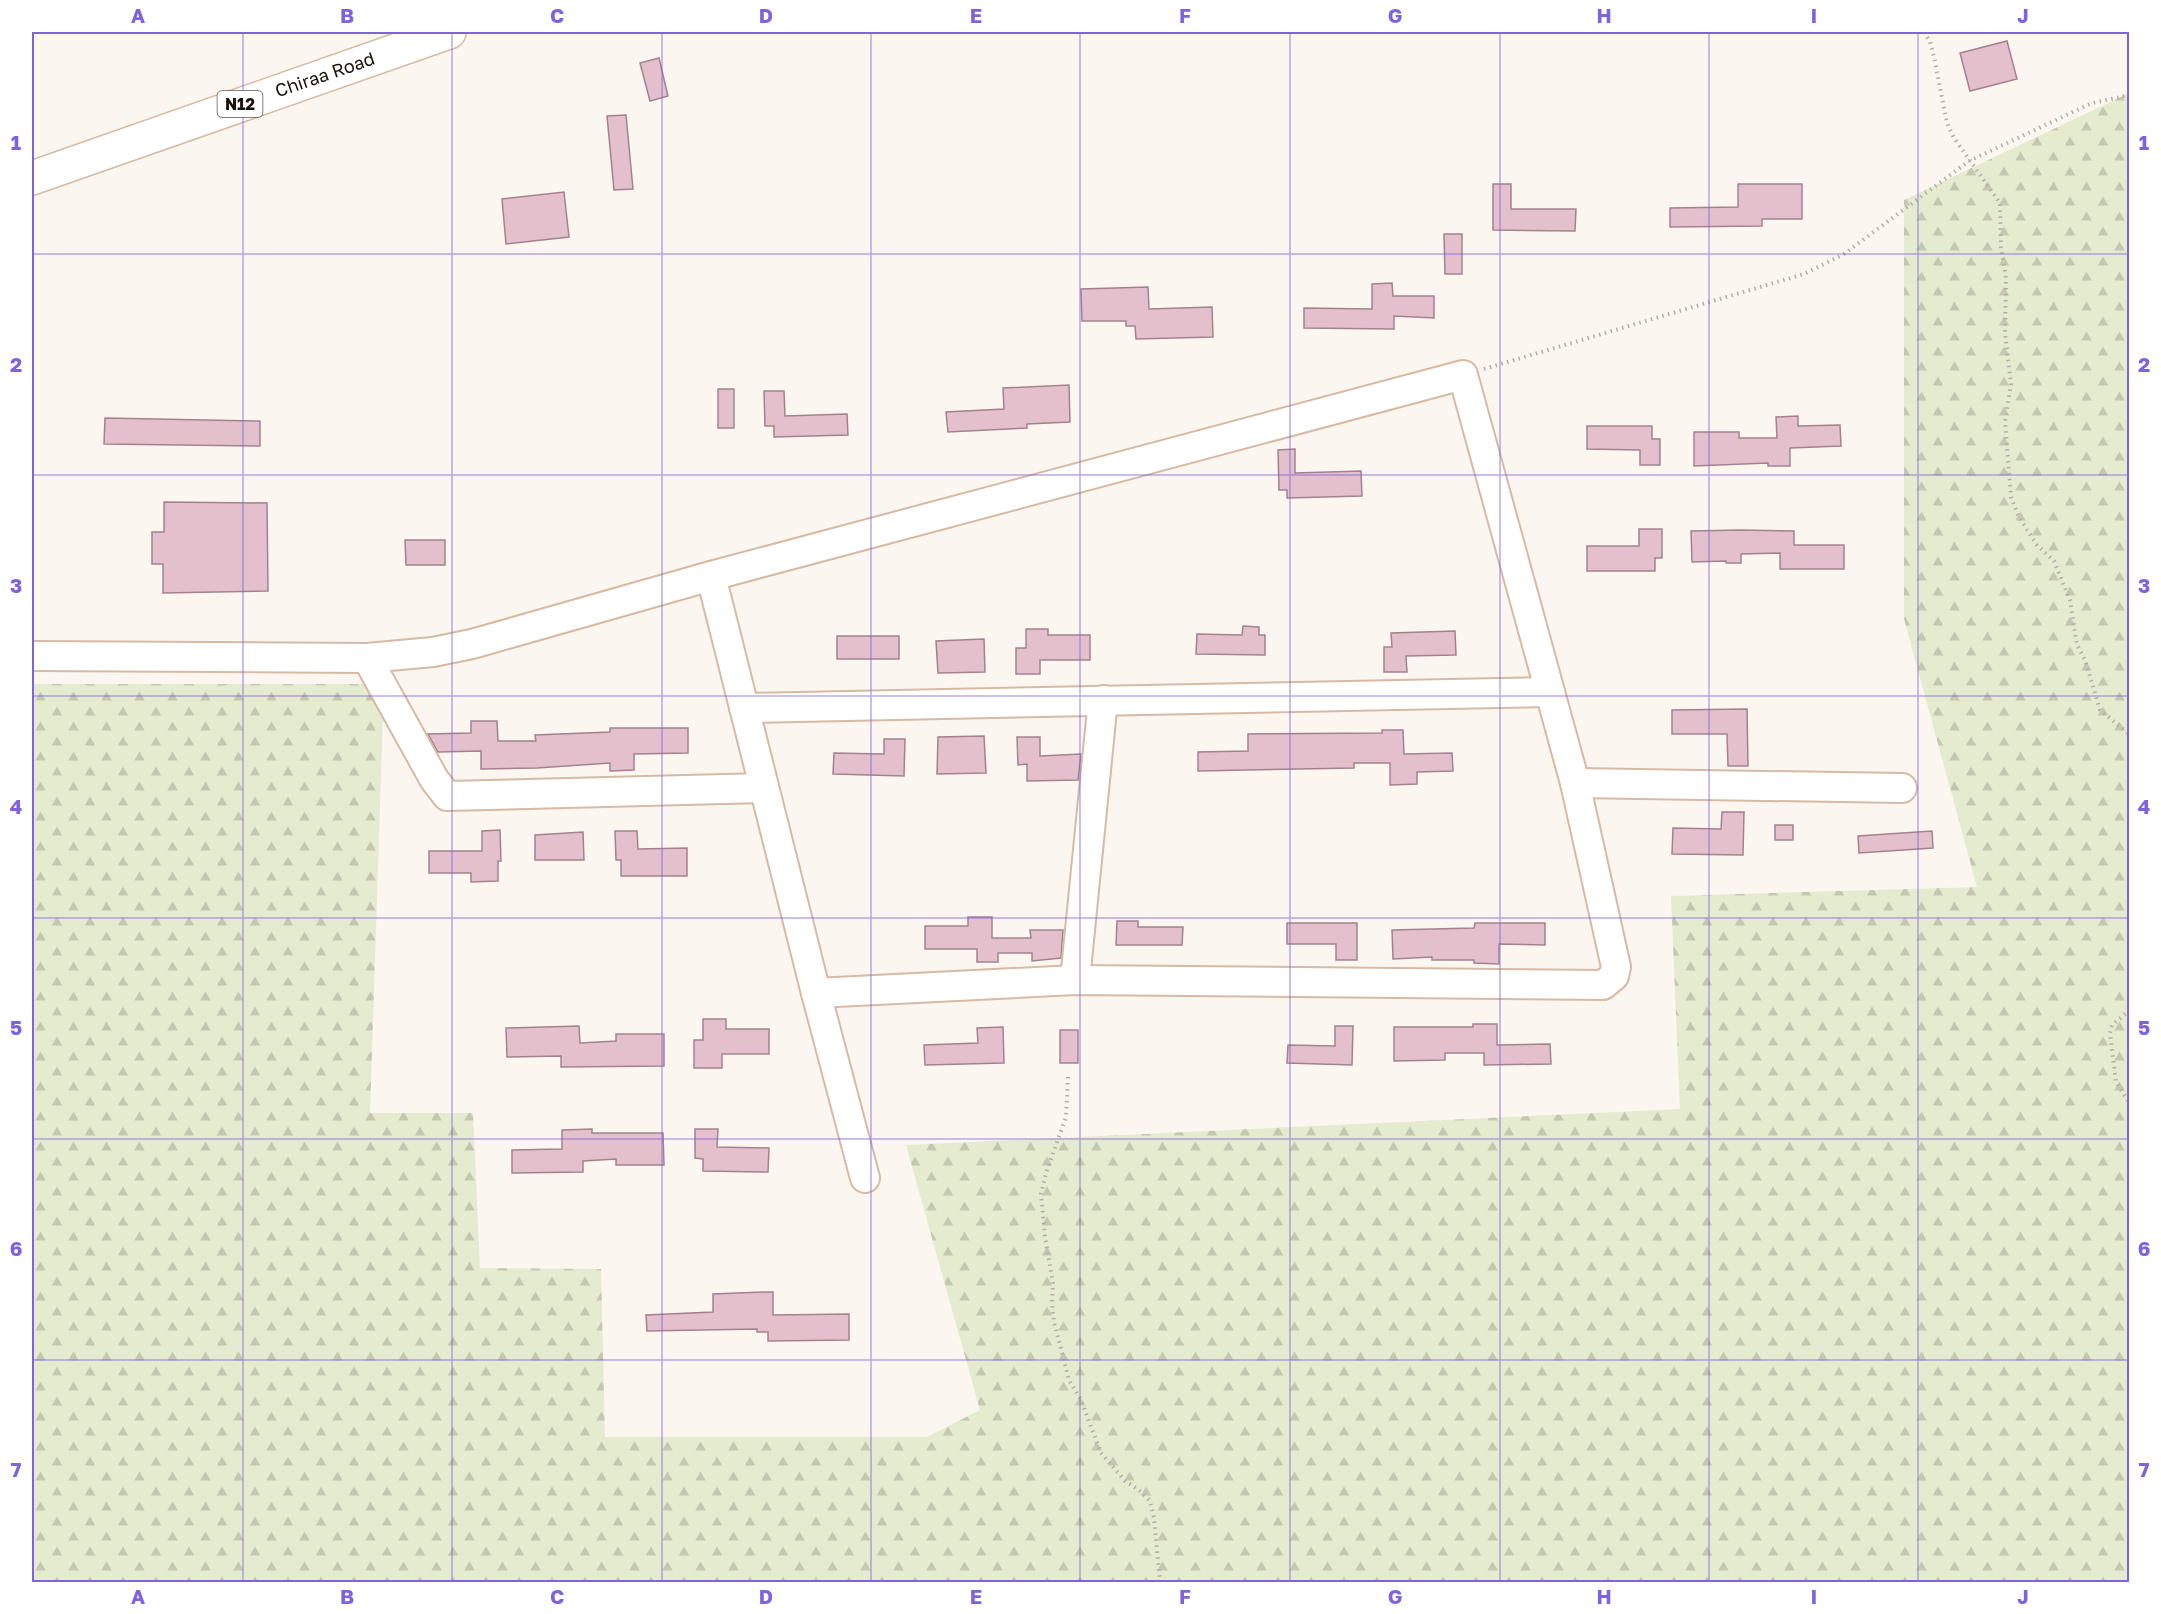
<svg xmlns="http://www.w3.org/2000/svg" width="2161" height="1614" viewBox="0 0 2161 1614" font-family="'Golos Text',sans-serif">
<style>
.forest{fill:url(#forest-firs)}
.building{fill:#e3c0cc;stroke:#a3828e;stroke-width:1.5}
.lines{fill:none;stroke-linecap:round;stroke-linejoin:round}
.minor-casing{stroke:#d6baa4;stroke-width:32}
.highway-casing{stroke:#d6baa4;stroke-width:36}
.path{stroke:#b5aea8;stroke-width:4;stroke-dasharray:1.5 4.5;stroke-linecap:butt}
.minor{stroke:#fff;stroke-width:28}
.highway{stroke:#fff;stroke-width:33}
.grid{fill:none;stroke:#7f63de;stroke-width:1.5;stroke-opacity:0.55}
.labels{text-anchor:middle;stroke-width:6;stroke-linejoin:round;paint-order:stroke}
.shield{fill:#fff;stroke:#5f5853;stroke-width:1.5}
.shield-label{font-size:16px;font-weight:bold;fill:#1b1109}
.street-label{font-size:18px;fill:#1b1109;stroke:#fff}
.neatline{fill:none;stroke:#7f63de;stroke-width:2}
.grid-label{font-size:20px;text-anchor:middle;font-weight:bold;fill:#7f63de}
</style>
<defs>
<pattern id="forest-firs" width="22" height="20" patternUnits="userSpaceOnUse" patternTransform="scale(1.5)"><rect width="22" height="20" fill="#e5ebce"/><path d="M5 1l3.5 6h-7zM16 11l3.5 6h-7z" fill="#c4c8b0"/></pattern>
</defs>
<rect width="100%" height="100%" fill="#fcf6f1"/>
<polygon class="forest" points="2129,93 2129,1582 32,1582 32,684 384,684 370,1113 473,1113 480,1268 601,1269 605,1437 927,1437 980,1410 906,1145 1680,1109 1671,896 1977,887 1904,619 1904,200"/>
<g class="building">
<polygon points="2007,41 2017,79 1970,91 1960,53"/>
<polygon points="659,58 668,96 650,101 640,63"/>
<polygon points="626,115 633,189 614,190 607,116"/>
<polygon points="1493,184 1511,184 1511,209 1576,209 1575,231 1493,230"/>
<polygon points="1738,184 1802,184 1802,219 1762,219 1762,226 1670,227 1670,208 1738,207"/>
<polygon points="564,192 569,237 506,244 502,199"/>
<polygon points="1444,234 1462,234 1462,274 1445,274"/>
<polygon points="1392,283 1393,296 1434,296 1434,318 1394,316 1394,329 1304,328 1304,308 1372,309 1372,284"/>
<polygon points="1148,287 1149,309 1212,307 1213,337 1136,339 1135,326 1126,326 1126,321 1082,321 1081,289"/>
<polygon points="1069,385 1070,422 1027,424 1027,428 948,432 946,412 1004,409 1003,388"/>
<rect x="718" y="389" width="16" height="39"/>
<polygon points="764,391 784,391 785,416 847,414 848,435 774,437 774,426 765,426"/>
<polygon points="1798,416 1798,426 1840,425 1841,446 1790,448 1790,466 1768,466 1768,463 1694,466 1694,432 1739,432 1739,438 1777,438 1776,417"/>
<polygon points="105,418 260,421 260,446 104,444"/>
<polygon points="1587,426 1652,426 1652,439 1660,439 1660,465 1640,465 1640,450 1587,449"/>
<polygon points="1295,449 1295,473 1361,471 1362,496 1287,498 1287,490 1279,490 1278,450"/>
<polygon points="164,502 267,503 268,591 163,593 163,564 152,564 152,532 164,532"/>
<polygon points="1639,529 1662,529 1662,558 1655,558 1655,571 1587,571 1587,546 1639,546"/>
<polygon points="1740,530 1794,531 1794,545 1844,545 1844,569 1780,569 1780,553 1741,554 1741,563 1726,563 1726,561 1692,562 1691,531"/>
<polygon points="405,540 445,540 445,565 406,565"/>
<polygon points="1243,626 1259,627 1259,635 1265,635 1265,655 1196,654 1197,634 1242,635"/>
<polygon points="1026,629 1048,629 1048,635 1090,635 1090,660 1040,660 1040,674 1016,674 1016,648 1026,648"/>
<polygon points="1455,631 1456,655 1406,656 1407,672 1384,672 1384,647 1392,647 1391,633"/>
<rect x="837" y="636" width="62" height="23"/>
<polygon points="984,639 985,672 938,673 936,641"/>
<polygon points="1747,709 1748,766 1728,766 1727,734 1672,734 1672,710"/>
<polygon points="471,721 497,721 498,741 536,741 535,735 610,732 610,728 688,728 688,753 634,754 634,770 610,771 610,763 537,768 481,769 481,751 438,752 428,734 471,733"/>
<polygon points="1382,730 1403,730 1404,754 1452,753 1453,771 1417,772 1417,784 1390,785 1390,763 1354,763 1354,768 1198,771 1198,752 1248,751 1248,734 1382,733"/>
<polygon points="984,736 986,773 937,774 938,737"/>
<polygon points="1017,737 1040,737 1040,756 1081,754 1078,780 1027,781 1027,764 1018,765"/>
<polygon points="884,739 905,739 904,776 833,774 834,753 884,754"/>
<polygon points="1722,812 1744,812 1743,855 1672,854 1673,828 1721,829"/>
<rect x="1775" y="825" width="18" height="15"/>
<polygon points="500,830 501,861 498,861 498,881 471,882 471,873 429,873 429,851 482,851 482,831"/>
<polygon points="615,831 637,831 638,849 687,848 687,876 621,876 621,860 616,860"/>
<polygon points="1932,831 1933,848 1859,853 1858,836"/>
<polygon points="583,832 584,860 535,860 535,835"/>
<polygon points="968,917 992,917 992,938 1031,938 1030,930 1063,930 1061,958 1032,961 1032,953 998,953 998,962 977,962 977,949 925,949 925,926 968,926"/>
<polygon points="1117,921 1138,921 1138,927 1183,927 1182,945 1116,945"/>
<polygon points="1287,923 1357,923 1357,960 1336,960 1336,944 1287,944"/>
<polygon points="1475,923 1545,923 1545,945 1499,944 1499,964 1474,963 1474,960 1432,960 1432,957 1393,959 1392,930 1474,928"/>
<polygon points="703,1019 726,1019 726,1029 769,1029 769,1054 722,1054 722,1068 694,1068 694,1040 703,1040"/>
<polygon points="1473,1024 1497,1024 1497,1045 1550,1044 1551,1064 1484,1065 1484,1053 1445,1053 1445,1060 1394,1061 1394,1027 1473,1027"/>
<polygon points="579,1026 580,1043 616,1041 616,1034 664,1034 664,1066 561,1067 561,1056 507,1057 506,1028"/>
<polygon points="1335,1026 1353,1026 1352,1065 1287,1063 1288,1045 1335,1046"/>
<polygon points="1003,1027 1004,1063 925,1065 924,1045 978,1043 977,1028"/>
<rect x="1060" y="1030" width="18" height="33"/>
<polygon points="592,1129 592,1133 663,1133 664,1165 616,1165 616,1159 583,1161 583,1172 512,1173 512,1150 562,1149 562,1130"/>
<polygon points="695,1129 718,1129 717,1147 769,1148 768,1172 703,1171 703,1159 695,1158"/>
<polygon points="763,1292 773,1292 773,1315 849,1314 849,1340 768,1341 768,1332 757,1332 757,1329 647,1331 646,1315 713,1312 713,1294"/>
</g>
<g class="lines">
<g class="minor-casing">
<g id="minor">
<polyline points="711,576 816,993 865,1178"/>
<polyline points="32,656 367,658 433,652 472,644 711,576 1463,375 1575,783 1616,967 1614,976 1603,985 1075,980 816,993"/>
<polyline points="367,658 434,779 447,796 764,788"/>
<polyline points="744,708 1550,692"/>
<polyline points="1575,783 1902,788"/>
<polyline points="1075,980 1103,700"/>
</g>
</g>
<g class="highway-casing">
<polyline id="highway" points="32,178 449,32"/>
</g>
<g class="path">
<polyline points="1924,32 1930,42 1934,57 1947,123 1954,138 2000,203 2001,247 2006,278 2005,333 2011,384 2005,421 2011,497 2018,515 2027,530 2037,545 2054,561 2070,600 2077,645 2085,660 2100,710 2130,735"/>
<polyline points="1484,369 1804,274 1844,254 1969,161 2092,103 2130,95"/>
<polyline points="2130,1010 2112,1025 2110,1033 2116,1082 2130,1104"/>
<polyline points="1068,1077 1066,1117 1046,1173 1041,1194 1045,1237 1053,1283 1052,1303 1054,1322 1069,1380 1081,1400 1101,1453 1125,1481 1139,1490 1150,1501 1154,1518 1160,1582"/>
</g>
<use href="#minor" class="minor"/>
<use href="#highway" class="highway"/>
</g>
<path class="grid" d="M243 32V1582M452 32V1582M662 32V1582M871 32V1582M1080 32V1582M1290 32V1582M1500 32V1582M1709 32V1582M1918 32V1582M32 254H2130M32 475H2130M32 696H2130M32 918H2130M32 1139H2130M32 1360H2130"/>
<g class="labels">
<rect class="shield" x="217.5" y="91" width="45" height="26" rx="4.5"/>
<g class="shield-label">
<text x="240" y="110">N12</text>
</g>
<g class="street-label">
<text transform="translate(325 75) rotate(-19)" y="6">Chiraa Road</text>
</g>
</g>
<rect width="2161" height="1614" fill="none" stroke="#ffffff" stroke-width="66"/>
<rect x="33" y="33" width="2095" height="1548" class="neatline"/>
<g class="grid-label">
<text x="138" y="23">A</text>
<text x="347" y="23">B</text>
<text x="557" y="23">C</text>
<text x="766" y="23">D</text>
<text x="976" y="23">E</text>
<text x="1185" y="23">F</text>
<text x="1395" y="23">G</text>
<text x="1604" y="23">H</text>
<text x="1814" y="23">I</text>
<text x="2023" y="23">J</text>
<text x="16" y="150">1</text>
<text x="2144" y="150">1</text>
<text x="16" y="372">2</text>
<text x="2144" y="372">2</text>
<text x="16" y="593">3</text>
<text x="2144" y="593">3</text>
<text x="16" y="814">4</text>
<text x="2144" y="814">4</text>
<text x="16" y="1035">5</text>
<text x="2144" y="1035">5</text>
<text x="16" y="1256">6</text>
<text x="2144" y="1256">6</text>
<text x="16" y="1477">7</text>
<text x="2144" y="1477">7</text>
<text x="138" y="1604">A</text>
<text x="347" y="1604">B</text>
<text x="557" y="1604">C</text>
<text x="766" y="1604">D</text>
<text x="976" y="1604">E</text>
<text x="1185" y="1604">F</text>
<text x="1395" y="1604">G</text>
<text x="1604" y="1604">H</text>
<text x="1814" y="1604">I</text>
<text x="2023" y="1604">J</text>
</g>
</svg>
